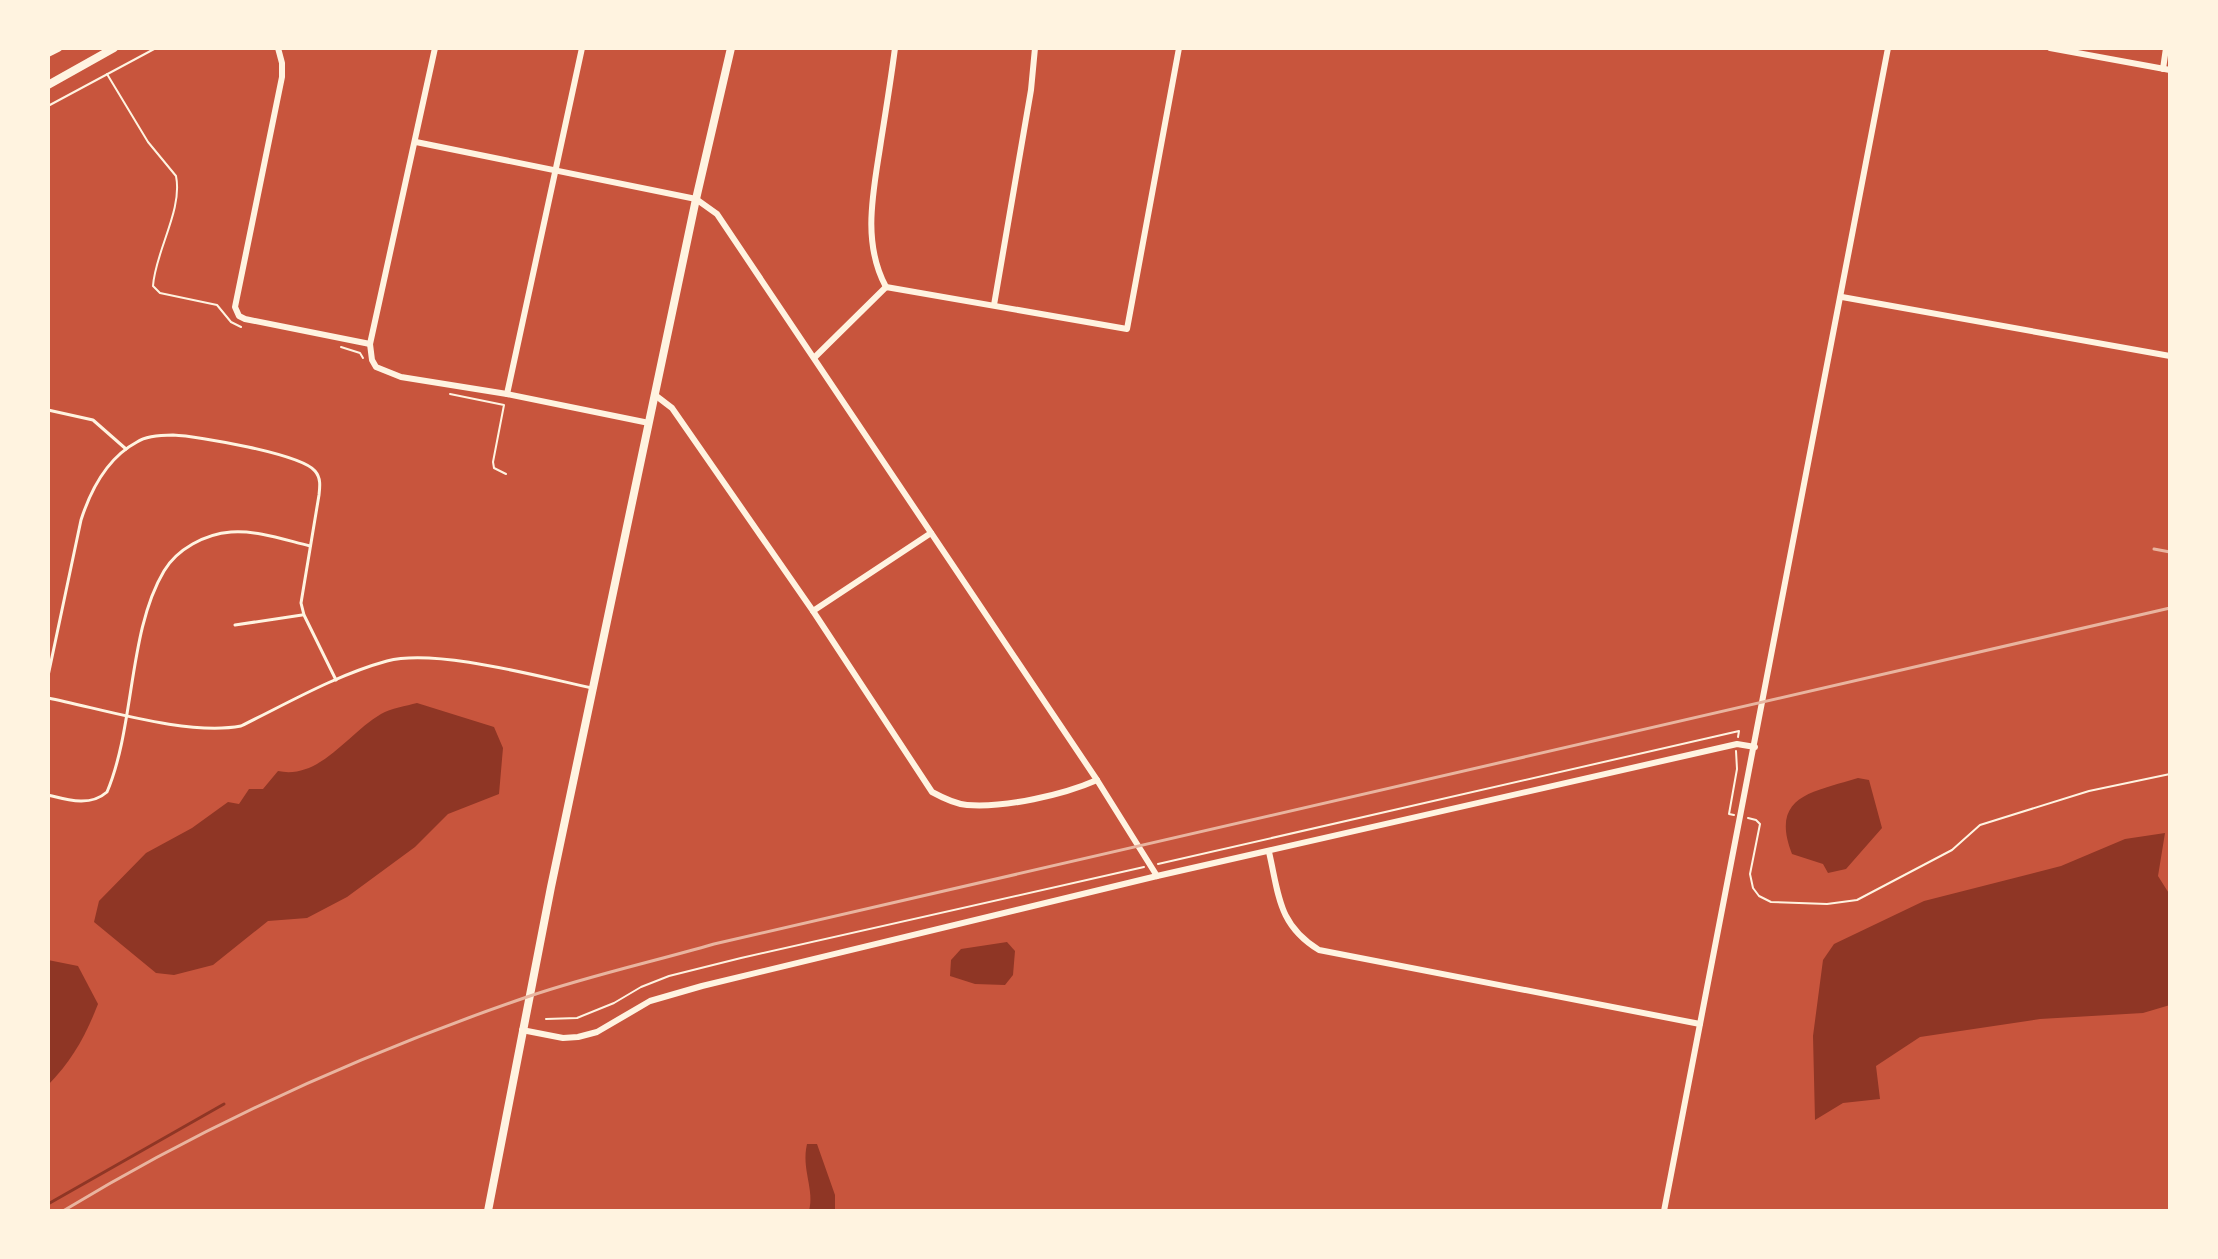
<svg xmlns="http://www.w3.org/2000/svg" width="2218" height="1259" viewBox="0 0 2218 1259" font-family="'Asap Condensed',sans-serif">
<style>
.water{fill:#8f3625}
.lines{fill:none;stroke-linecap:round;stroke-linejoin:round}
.stream{stroke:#8f3625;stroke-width:3}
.path{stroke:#fff3e0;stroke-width:2}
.service{stroke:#fff3e0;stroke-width:3}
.minor{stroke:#fff3e0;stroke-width:6}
.secondary{stroke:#fff3e0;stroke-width:8}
.rail{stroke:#e9b49f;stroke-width:3}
</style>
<rect width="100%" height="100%" fill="#c8553d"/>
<g class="water">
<path d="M417 703 494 727 503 748 499 794 448 814 415 847 347 897 307 918 268 921 213 965 174 975 156 973 94 922 99 901 146 853 192 828 228 802 239 804 249 789H263L278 771C320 780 348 733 381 714 391 708 406 706 417 703Z"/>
<path d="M1858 778 1869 780 1882 828 1846 869 1828 873 1823 864 1792 854C1769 795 1814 792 1858 778Z"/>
<polygon points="2165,833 2158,876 2170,895 2170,1005 2143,1013 2040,1019 1920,1037 1876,1066 1880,1099 1843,1103 1815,1120 1813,1036 1823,960 1834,944 1924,901 2061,866 2125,839"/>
<polygon points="1007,942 1015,951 1013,975 1005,985 975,984 950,976 951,960 961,949"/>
<path d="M48 960 78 966 98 1004C86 1035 72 1061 48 1085Z"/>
<path d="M807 1144H817L835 1195V1211H809C815 1190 801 1169 807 1144Z"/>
</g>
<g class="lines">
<polyline class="stream" points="48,1204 224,1104"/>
<g class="path">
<path d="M107 74 148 142 176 176C183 210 155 252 153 286L160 293 217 305 231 322 241 327"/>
<polyline points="48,106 156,48"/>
<polyline points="341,347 360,353 363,358"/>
<polyline points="450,394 504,405 493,462 494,468 506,474"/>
<polyline points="1734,815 1729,814 1737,769 1736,751"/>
<polyline points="1748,818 1756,820 1760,824 1750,874 1753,888 1759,896 1771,902 1827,904 1857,900 1952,850 1980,825 2089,791 2170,774"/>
<polyline points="1158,864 1739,731 1738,737"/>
<polyline points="546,1019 577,1018 614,1003 641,987 669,976 741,958 1144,867"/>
</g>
<g class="service">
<polyline points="48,410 93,420 126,449"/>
<polyline points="235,625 302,615"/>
<path d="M48 676 81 520C91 489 107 458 137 442 146 436 162 435 173 435 198 436 301 454 315 471 321 478 320 486 319 495L301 603 304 615 336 680"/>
<path d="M48 698C103 709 187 736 241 726 288 703 336 675 387 661 436 648 540 677 592 688"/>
<path d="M48 795C68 800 90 807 107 792 135 726 128 631 164 571 177 549 205 534 231 532 257 530 285 540 310 546"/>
</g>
<g class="minor">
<polyline points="278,48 282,63 282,77 235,307 239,316 245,319 370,344"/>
<polyline points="435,48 370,344 372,360 376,367 401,377 507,394 649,423"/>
<polyline points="2050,48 2170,70"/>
<polyline points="2163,69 2166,48"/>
<polyline points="416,142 696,199 717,214 1097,780 1157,876"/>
<path d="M886 287C861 241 874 189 881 141 886 110 891 79 895 48"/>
<polyline points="1842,297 2170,356"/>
<polyline points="994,305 1031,90 1035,48"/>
<polyline points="815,357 886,287 1127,329 1179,48"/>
<polyline points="507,394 582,48"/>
<path d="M655 395 672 408 813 611 932 792C943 798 955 804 967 805 1005 808 1063 795 1097 780"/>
<polyline points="813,611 931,533"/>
<path d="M1269 852C1279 895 1278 925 1319 950L1700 1024"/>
<polyline points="522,1030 563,1038 578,1037 597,1032 650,1001 702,986 1157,876 1737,744 1755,747"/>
<polyline points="1664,1211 1888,48"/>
</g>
<g class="secondary">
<polyline points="48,53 58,48"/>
<polyline points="48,85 114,48"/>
<polyline points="488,1211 551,887 696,199 731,48"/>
</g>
<g class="rail">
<polyline points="2154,549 2170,552"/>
<path d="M63 1211C208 1123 367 1052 527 997 588 976 652 962 714 944L2170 608"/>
</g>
</g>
<rect width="2218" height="1259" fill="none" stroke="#fff3e0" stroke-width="100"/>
</svg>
